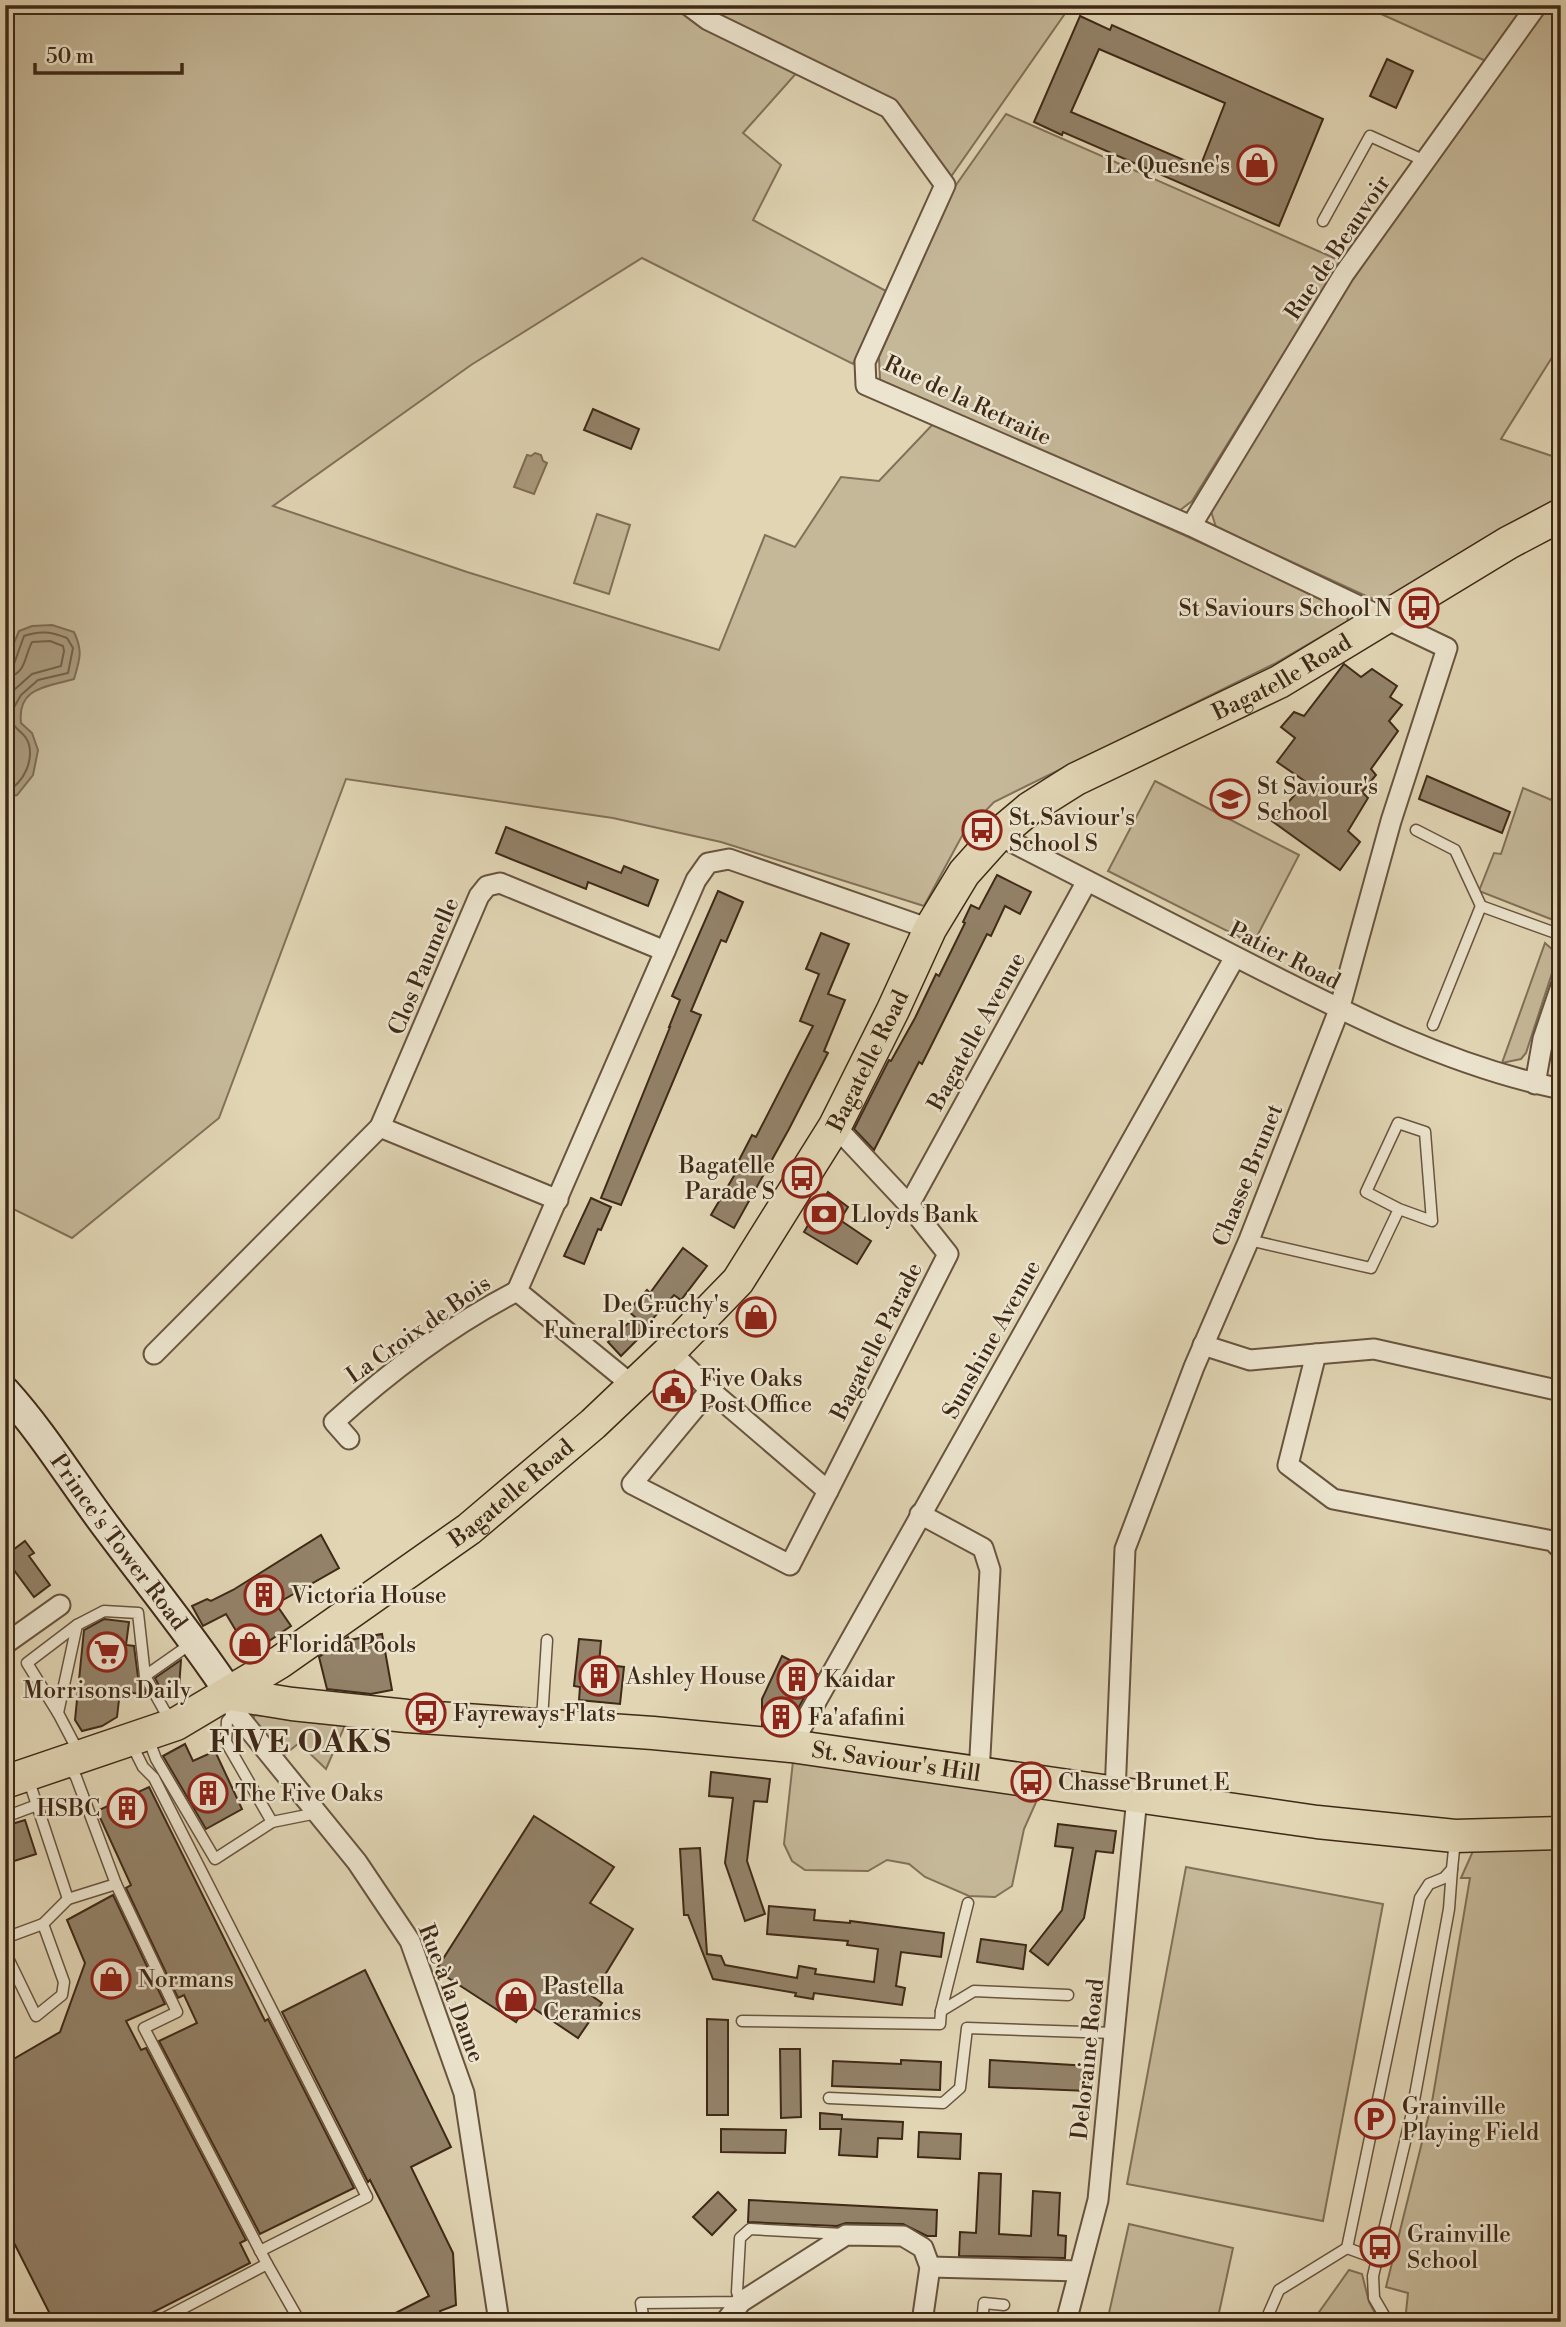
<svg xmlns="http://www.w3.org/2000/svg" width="1566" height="2327" viewBox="0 0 1566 2327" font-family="'Libre Bodoni',serif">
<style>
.green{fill:#c5b899;stroke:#827058;stroke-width:2}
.water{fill:#aa9b7f;stroke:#7f6d55;stroke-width:2}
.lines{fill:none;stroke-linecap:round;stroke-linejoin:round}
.shore{stroke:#74624b;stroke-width:2}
.building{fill:#938269;stroke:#3f2917;stroke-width:2;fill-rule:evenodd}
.lane-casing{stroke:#68543e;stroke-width:13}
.street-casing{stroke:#68543e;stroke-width:23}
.secondary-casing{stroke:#3f2917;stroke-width:32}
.primary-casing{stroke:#3f2917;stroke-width:35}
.lane{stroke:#ece4ce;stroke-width:10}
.street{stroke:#ece4ce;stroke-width:19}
.secondary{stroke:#ece4ce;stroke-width:28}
.primary{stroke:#e1d5b4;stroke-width:32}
.labels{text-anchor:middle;stroke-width:5;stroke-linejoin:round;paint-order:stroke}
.poi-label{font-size:23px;fill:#3f2917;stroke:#ece4ce;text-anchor:start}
.street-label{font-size:23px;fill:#3f2917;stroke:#ece4ce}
.district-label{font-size:30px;font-weight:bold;letter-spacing:2px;fill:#3f2917;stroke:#ece4ce}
</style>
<rect width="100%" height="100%" fill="#e1d5b4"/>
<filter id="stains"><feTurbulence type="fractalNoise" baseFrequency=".00286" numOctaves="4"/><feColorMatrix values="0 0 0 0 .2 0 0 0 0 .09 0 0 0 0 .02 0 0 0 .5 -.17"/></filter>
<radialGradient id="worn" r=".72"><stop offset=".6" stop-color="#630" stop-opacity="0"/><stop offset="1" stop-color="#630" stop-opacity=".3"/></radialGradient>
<g class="green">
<polygon points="5,5 678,5 694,19 800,69 743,133 781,165 753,220 886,291 853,364 642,258 471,365 273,506 467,572 719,650 765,535 795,547 841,477 879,481 934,423 1346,608 1348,621 1274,664 994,802 963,834 924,906 721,842 613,818 346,779 219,1118 72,1238 5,1205"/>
<polygon points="696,5 1071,5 950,178 892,101"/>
<polygon points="1361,5 1529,5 1488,62"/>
<polygon points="1548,5 1561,5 1561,343 1501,439 1561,459 1561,504 1394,600 1377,601 1216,527 1209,505 1359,263"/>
<polygon points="1006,114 1341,261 1192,501 1179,511 880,380 879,357 956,185"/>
<polygon points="597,514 630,525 609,594 574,583"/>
<polygon points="1155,781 1299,855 1253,944 1108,871"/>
<polygon points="1523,788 1561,804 1561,923 1479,891 1494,853 1501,854"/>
<polygon points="1545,943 1554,951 1555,964 1526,1053 1521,1059 1502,1063"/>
<polygon points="254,1715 346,1723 326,1769 299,1743 279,1759 253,1728"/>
<polygon points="793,1761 1030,1792 1037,1800 1024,1829 1012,1886 995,1897 969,1896 925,1877 909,1864 887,1860 868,1871 805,1870 792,1861 784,1844"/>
<polygon points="1561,1845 1561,2322 1405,2322 1408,2293 1386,2287 1432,2102 1470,1878 1461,1878 1473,1851"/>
<polygon points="1186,1867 1383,1904 1323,2221 1127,2184"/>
<polygon points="1129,2224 1233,2248 1217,2322 1107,2322"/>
<polygon points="1349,2270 1362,2274 1369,2302 1380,2322 1312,2322"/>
</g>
<g class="water">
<polygon points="535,453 541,455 543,461 547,463 534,494 514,487 527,455 531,456"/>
<path d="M52 625 74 632C83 651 80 659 74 679 47 687 17 687 21 723L32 733 38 750 33 775 17 795 5 798V675L11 650 19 631 32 626Z"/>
</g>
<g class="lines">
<g class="shore">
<path d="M5 668 14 664 24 636C40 630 52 632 67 638L73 648 68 673 38 680 21 695 13 709 14 725C17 730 23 733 26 738 37 755 24 786 5 791"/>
<path d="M5 677C26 676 24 657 32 642L50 641 63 646 64 651 61 666 32 674 14 690 5 703"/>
</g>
</g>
<g class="building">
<path d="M1080 16 1110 30 1112 25 1323 119 1279 226 1063 132 1062 135 1034 122ZM1099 49 1225 103 1200 167 1071 112Z"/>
<polygon points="1387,59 1413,71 1396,108 1370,96"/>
<polygon points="593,409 639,429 631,449 584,430"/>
<polygon points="1344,664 1361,677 1372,669 1397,686 1390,697 1402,705 1389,721 1398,731 1371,769 1376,775 1362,792 1368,798 1348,831 1360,842 1340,870 1272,821 1306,782 1277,762 1295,738 1281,727 1294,712 1304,716"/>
<polygon points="1427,776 1510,812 1502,833 1419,799"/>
<polygon points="506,827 621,873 624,866 658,880 648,906 588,882 586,889 496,853"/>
<polygon points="997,875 1031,892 1020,914 1005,906 991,936 987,934 922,1064 919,1062 874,1150 854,1129 889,1060 891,1061 915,1018 936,974 939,976 965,923 963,922 971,905 979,909"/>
<polygon points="718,891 743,902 726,942 721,940 691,1011 701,1015 621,1205 601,1198 670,1027 669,1027 680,1000 672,996"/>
<polygon points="821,933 849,944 828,994 845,1000 824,1051 828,1053 789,1129 734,1228 711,1215 738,1169 735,1168 752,1135 756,1137 813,1026 800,1021 819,974 806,969"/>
<polygon points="828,1192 848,1207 840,1220 871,1241 857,1264 804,1232"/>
<polygon points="591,1198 611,1207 601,1230 598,1229 584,1264 564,1256"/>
<polygon points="683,1248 707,1266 681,1300 674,1295 639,1334 641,1336 621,1356 608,1342 635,1317 628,1311 647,1290 650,1293"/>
<polygon points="321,1535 339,1568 276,1604 291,1626 250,1654 226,1614 203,1626 192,1606 207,1599 211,1601 233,1590"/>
<polygon points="25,1541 34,1553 29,1556 50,1585 34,1597 5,1558 5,1556"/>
<polygon points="104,1619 129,1622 126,1645 134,1646 138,1677 147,1695 120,1691 117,1717 102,1726 82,1731 75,1720 84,1630"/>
<polygon points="382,1634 392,1690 371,1694 327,1689 319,1657 348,1637 349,1640"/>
<polygon points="579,1639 601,1641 599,1664 624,1667 620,1704 579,1700 580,1687 574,1686"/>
<polygon points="782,1656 817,1674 788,1727 762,1725 762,1699"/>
<polygon points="181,1660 179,1688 165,1697 155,1678"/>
<polygon points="185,1744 193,1761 215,1751 242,1809 206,1829 163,1756"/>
<polygon points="711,1772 770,1779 767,1802 754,1801 747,1861 765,1914 745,1921 725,1863 733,1798 709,1796"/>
<polygon points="149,1787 265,2021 268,2019 354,2188 260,2234 159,2041 197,2023 184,1995 178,1998 126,1888 131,1885 97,1811"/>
<polygon points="534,1816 614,1867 590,1903 633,1929 592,1996 602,2003 578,2038 527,2004 516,2022 436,1970"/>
<polygon points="25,1820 36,1854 5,1864 5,1826"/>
<polygon points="1058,1824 1116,1831 1113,1853 1096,1851 1084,1918 1048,1965 1030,1951 1062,1910 1073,1848 1055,1846"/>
<polygon points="700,1848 707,1954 721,1956 725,1965 797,1978 799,1966 816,1969 815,1974 874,1982 878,1949 847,1945 848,1941 767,1934 769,1906 815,1910 814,1920 850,1923 850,1921 944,1933 941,1957 901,1952 896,1986 905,1988 902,2005 814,1993 813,1999 795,1996 796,1993 713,1979 688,1915 684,1915 680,1849"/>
<polygon points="113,1895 165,2004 126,2021 141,2050 146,2048 246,2240 240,2243 250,2263 134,2322 54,2322 5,2225 5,2064 60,2032 85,1963 67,1920"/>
<polygon points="981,1939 1026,1945 1023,1969 977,1962"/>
<polygon points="365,1970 451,2147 411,2167 453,2253 456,2305 440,2311 444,2322 378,2322 429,2296 370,2180 368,2182 282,2012"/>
<polygon points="707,2019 728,2020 728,2115 707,2115"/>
<polygon points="780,2049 800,2049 801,2117 781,2118"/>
<polygon points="901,2060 941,2062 940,2090 832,2086 833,2061 901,2064"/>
<polygon points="990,2060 1089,2066 1088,2091 989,2087"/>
<polygon points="820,2113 842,2115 842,2119 903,2122 902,2139 878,2138 877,2157 839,2155 841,2129 820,2129"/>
<polygon points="721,2129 786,2130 785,2153 721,2152"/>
<polygon points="919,2132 961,2134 960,2159 918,2157"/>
<polygon points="979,2173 1001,2174 999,2234 1031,2236 1033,2191 1060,2193 1058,2235 1066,2236 1065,2258 959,2256 960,2232 976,2233"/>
<polygon points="718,2192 736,2210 712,2235 693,2217"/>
<polygon points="749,2200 937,2210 936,2236 927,2236 903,2224 846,2223 837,2226 748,2222"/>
</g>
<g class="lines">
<g class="lane-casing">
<g id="lane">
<polyline points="1323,221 1370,136 1425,161"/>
<polyline points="1416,830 1455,850 1481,906 1561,935"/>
<polyline points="1433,1025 1481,906"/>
<polyline points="1249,1240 1371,1268 1399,1209 1432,1221 1425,1132 1398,1123 1366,1192 1399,1209"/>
<polyline points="58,1713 27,1663 77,1625"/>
<polyline points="542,1720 547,1640"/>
<polyline points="174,1721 164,1710 145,1676 192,1643"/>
<polyline points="148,1738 156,1759 215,1859 272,1822 226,1742 227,1721 235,1712"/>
<polyline points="131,1743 143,1767 154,1778 367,2197 260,2251"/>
<polyline points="78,1751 58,1713 77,1625 104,1611 138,1613 145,1676"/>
<polyline points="28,1778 68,1899 116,1884 76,1777 69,1767"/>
<polyline points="5,1817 37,1805"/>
<polyline points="272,1822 317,1813"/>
<polyline points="116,1884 177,2012 144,2028 267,2264"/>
<polyline points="5,1938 43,1924 68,1899"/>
<polyline points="5,1952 36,2016 62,1995 64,1982 43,1924"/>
<polyline points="941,2011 974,1991 1068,1995"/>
<polyline points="742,2021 940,2024 941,2011 968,1903"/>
<polyline points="829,2098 943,2103 960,2088 967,2028 1114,2033"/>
<polyline points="1347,2248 1377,2259"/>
<polyline points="157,2322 267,2264 300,2322"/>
<polyline points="644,2322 641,2303 741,2302 737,2292 740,2238 750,2229 843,2234"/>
<polyline points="982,2322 984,2303 1004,2305"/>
<polyline points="1265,2322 1279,2290 1347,2248 1420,1898 1429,1884 1444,1878 1452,1869 1455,1840"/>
<polyline points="1388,2322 1374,2298 1373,2276 1411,2117 1449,1909 1452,1869"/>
</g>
</g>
<g class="street-casing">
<g id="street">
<polyline points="688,5 708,20 889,108 945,185 865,362 866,385 1191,526 1447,648 1391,821 1339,1010 1249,1240 1194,1367 1125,1549 1115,1794"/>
<polyline points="1191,526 1344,274 1537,5"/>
<path d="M998 835C1082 878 1166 921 1250 964 1350 1015 1450 1066 1561 1089"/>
<polyline points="1535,1084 1543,1039 1561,986"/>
<polyline points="558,1200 380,1127 479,896 487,886 500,883 665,951"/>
<polyline points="909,1205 1087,881"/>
<polyline points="1203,1345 1250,1360 1316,1354 1288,1465 1333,1499 1553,1541 1561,1549"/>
<polyline points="670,1351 710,1390 828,1491 790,1565 632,1484 710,1390"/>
<polyline points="154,1354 380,1127"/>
<polyline points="1316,1354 1374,1349 1561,1391"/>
<polyline points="632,1385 517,1291 696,880 708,863 729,859 930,929"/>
<path d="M349 1439 334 1422C389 1372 451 1325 517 1291"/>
<polyline points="828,1491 948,1254 909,1205 835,1126"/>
<polyline points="920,1514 983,1548 990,1570 979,1774"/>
<polyline points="5,1644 60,1605"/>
<polyline points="230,1694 235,1712 357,1862 410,1941 464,2093 499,2322"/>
<polyline points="791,1746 1235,957"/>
<polyline points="930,2267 1079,2271"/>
<polyline points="725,2322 741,2302 846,2235 903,2236 923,2248 930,2267 922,2322"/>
<polyline points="1066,2322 1098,2200 1137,1797"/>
</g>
</g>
<g class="secondary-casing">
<g id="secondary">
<path id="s1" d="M5 1391C44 1434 73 1483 108 1529 149 1584 192 1636 230 1694"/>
</g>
</g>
<g class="primary-casing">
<g id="primary">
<path id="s2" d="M230 1694 292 1704 407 1716 653 1733 791 1746 1317 1822 1455 1836 1561 1833"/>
<path id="s3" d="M5 1782 176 1724 280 1662 469 1529 593 1424 670 1351 738 1281 835 1126 893 1010 930 929 964 873 998 835 1030 808 1076 779 1279 682 1508 543 1561 515"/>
</g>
</g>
<use href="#lane" class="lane"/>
<use href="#street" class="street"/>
<use href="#secondary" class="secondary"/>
<use href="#primary" class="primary"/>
</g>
<defs>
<g id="shop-ring" transform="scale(2.0125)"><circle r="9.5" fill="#ece4ce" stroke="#8f2418" stroke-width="1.5"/><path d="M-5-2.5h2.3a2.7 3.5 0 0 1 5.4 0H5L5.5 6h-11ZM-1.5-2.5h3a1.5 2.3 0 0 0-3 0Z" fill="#8f2418"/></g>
<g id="bus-ring" transform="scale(2.0125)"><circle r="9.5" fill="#ece4ce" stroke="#8f2418" stroke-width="1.5"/><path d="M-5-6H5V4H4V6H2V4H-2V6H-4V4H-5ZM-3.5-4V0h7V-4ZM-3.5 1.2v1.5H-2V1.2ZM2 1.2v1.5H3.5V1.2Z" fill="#8f2418"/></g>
<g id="school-ring" transform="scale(2.0125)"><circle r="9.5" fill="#ece4ce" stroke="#8f2418" stroke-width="1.5"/><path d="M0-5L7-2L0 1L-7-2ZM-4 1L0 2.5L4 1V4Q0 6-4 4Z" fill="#8f2418"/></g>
<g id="bank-ring" transform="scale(2.0125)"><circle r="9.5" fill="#ece4ce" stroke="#8f2418" stroke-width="1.5"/><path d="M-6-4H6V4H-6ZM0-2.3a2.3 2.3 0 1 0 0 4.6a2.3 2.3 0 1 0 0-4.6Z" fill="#8f2418"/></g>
<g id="civic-ring" transform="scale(2.0125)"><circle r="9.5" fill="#ece4ce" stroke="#8f2418" stroke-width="1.5"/><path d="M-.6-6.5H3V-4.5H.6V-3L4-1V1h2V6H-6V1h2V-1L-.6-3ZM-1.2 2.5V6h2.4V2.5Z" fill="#8f2418"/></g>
<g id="building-ring" transform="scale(2.0125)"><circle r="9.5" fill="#ece4ce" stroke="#8f2418" stroke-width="1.5"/><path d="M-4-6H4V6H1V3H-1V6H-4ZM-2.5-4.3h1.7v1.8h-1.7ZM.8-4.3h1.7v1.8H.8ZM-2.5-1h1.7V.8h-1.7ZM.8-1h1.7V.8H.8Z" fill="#8f2418"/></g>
<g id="supermarket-ring" transform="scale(2.0125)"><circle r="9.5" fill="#ece4ce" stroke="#8f2418" stroke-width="1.5"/><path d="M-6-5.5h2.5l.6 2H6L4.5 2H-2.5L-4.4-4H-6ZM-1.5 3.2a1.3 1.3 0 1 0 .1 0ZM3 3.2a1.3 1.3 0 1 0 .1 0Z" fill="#8f2418"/></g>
<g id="parking-ring" transform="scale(2.0125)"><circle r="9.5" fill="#ece4ce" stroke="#8f2418" stroke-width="1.5"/><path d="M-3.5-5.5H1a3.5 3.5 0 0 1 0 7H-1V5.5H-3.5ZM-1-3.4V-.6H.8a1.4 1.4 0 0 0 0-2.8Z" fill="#8f2418"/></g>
</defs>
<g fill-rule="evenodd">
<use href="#shop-ring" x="1257" y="165"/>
<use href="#bus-ring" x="1419" y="608"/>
<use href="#school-ring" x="1230" y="799"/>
<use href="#bus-ring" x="982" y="830"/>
<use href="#bus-ring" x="802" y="1178"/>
<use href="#bank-ring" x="824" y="1214"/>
<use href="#shop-ring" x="756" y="1317"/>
<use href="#civic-ring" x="673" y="1391"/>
<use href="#building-ring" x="264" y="1595"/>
<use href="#shop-ring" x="250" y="1644"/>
<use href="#supermarket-ring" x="107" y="1652"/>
<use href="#building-ring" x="599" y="1676"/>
<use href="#building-ring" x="797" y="1679"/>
<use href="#bus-ring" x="426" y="1713"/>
<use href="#building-ring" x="781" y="1717"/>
<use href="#bus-ring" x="1031" y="1782"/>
<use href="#building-ring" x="208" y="1793"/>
<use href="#building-ring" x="127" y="1808"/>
<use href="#shop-ring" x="111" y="1979"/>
<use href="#shop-ring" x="516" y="1999"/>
<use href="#parking-ring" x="1375" y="2119"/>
<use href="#bus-ring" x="1380" y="2247"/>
</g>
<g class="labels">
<g class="poi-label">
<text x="1230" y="173" text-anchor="end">Le Quesne's</text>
<text x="1392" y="616" text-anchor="end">St Saviours School N</text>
<text x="1257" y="794">St Saviour's<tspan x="1257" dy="26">School</tspan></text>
<text x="1009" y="825">St. Saviour's<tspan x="1009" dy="26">School S</tspan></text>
<text x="775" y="1173" text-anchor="end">Bagatelle<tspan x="775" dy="26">Parade S</tspan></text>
<text x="851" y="1222">Lloyds Bank</text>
<text x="729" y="1312" text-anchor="end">De Gruchy's<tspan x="729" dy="26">Funeral Directors</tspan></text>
<text x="700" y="1386">Five Oaks<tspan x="700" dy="26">Post Office</tspan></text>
<text x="291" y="1603">Victoria House</text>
<text x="277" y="1652">Florida Pools</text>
<text x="626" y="1684">Ashley House</text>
<text x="824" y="1687">Kaidar</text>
<text x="107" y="1698" text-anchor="middle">Morrisons Daily</text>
<text x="453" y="1721">Fayreways Flats</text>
<text x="808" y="1725">Fa'afafini</text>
<text x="1058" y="1790">Chasse Brunet E</text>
<text x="235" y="1801">The Five Oaks</text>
<text x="100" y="1816" text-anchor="end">HSBC</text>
<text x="138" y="1987">Normans</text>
<text x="543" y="1994">Pastella<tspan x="543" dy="26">Ceramics</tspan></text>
<text x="1402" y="2114">Grainville<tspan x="1402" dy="26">Playing Field</tspan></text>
<text x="1407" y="2242">Grainville<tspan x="1407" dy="26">School</tspan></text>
</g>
<g class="street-label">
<text transform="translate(1337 247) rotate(-56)" y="8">Rue de Beauvoir</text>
<text transform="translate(968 400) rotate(25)" y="8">Rue de la Retraite</text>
<text dy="8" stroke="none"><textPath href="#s3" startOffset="1743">Bagatelle Road</textPath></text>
<text transform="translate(1285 955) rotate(27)" y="8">Patier Road</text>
<text transform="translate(423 966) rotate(-67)" y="8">Clos Paumelle</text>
<text transform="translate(976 1031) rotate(-61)" y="8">Bagatelle Avenue</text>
<text dy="8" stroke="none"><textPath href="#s3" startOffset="1155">Bagatelle Road</textPath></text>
<text transform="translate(1247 1175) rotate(-68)" y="8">Chasse Brunet</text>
<text transform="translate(418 1329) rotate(-35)" y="8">La Croix de Bois</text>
<text transform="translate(991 1339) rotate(-61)" y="8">Sunshine Avenue</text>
<text transform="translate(876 1341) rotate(-63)" y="8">Bagatelle Parade</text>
<text dy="8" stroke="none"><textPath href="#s3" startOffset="588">Bagatelle Road</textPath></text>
<text dy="8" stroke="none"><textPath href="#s1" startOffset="189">Prince's Tower Road</textPath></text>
<text dy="8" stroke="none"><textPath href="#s2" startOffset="670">St. Saviour's Hill</textPath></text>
<text transform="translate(452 1993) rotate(69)" y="8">Rue à la Dame</text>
<text transform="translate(1087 2059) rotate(-84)" y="8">Deloraine Road</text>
</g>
<g class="district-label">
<text x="301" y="1752">FIVE OAKS</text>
</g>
</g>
<rect width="1566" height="2327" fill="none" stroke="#e1d5b4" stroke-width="28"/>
<rect x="7" y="7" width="1552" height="2313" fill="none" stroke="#3f2917" stroke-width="3.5"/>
<rect x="14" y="14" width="1538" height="2299" fill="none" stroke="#3f2917" stroke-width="2"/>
<path d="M35 63v10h147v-10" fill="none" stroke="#3f2917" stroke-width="3.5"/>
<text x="46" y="63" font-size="21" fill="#3f2917" stroke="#ece4ce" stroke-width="5" paint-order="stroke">50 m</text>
<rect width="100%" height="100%" filter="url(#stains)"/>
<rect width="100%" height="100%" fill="url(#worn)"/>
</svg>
